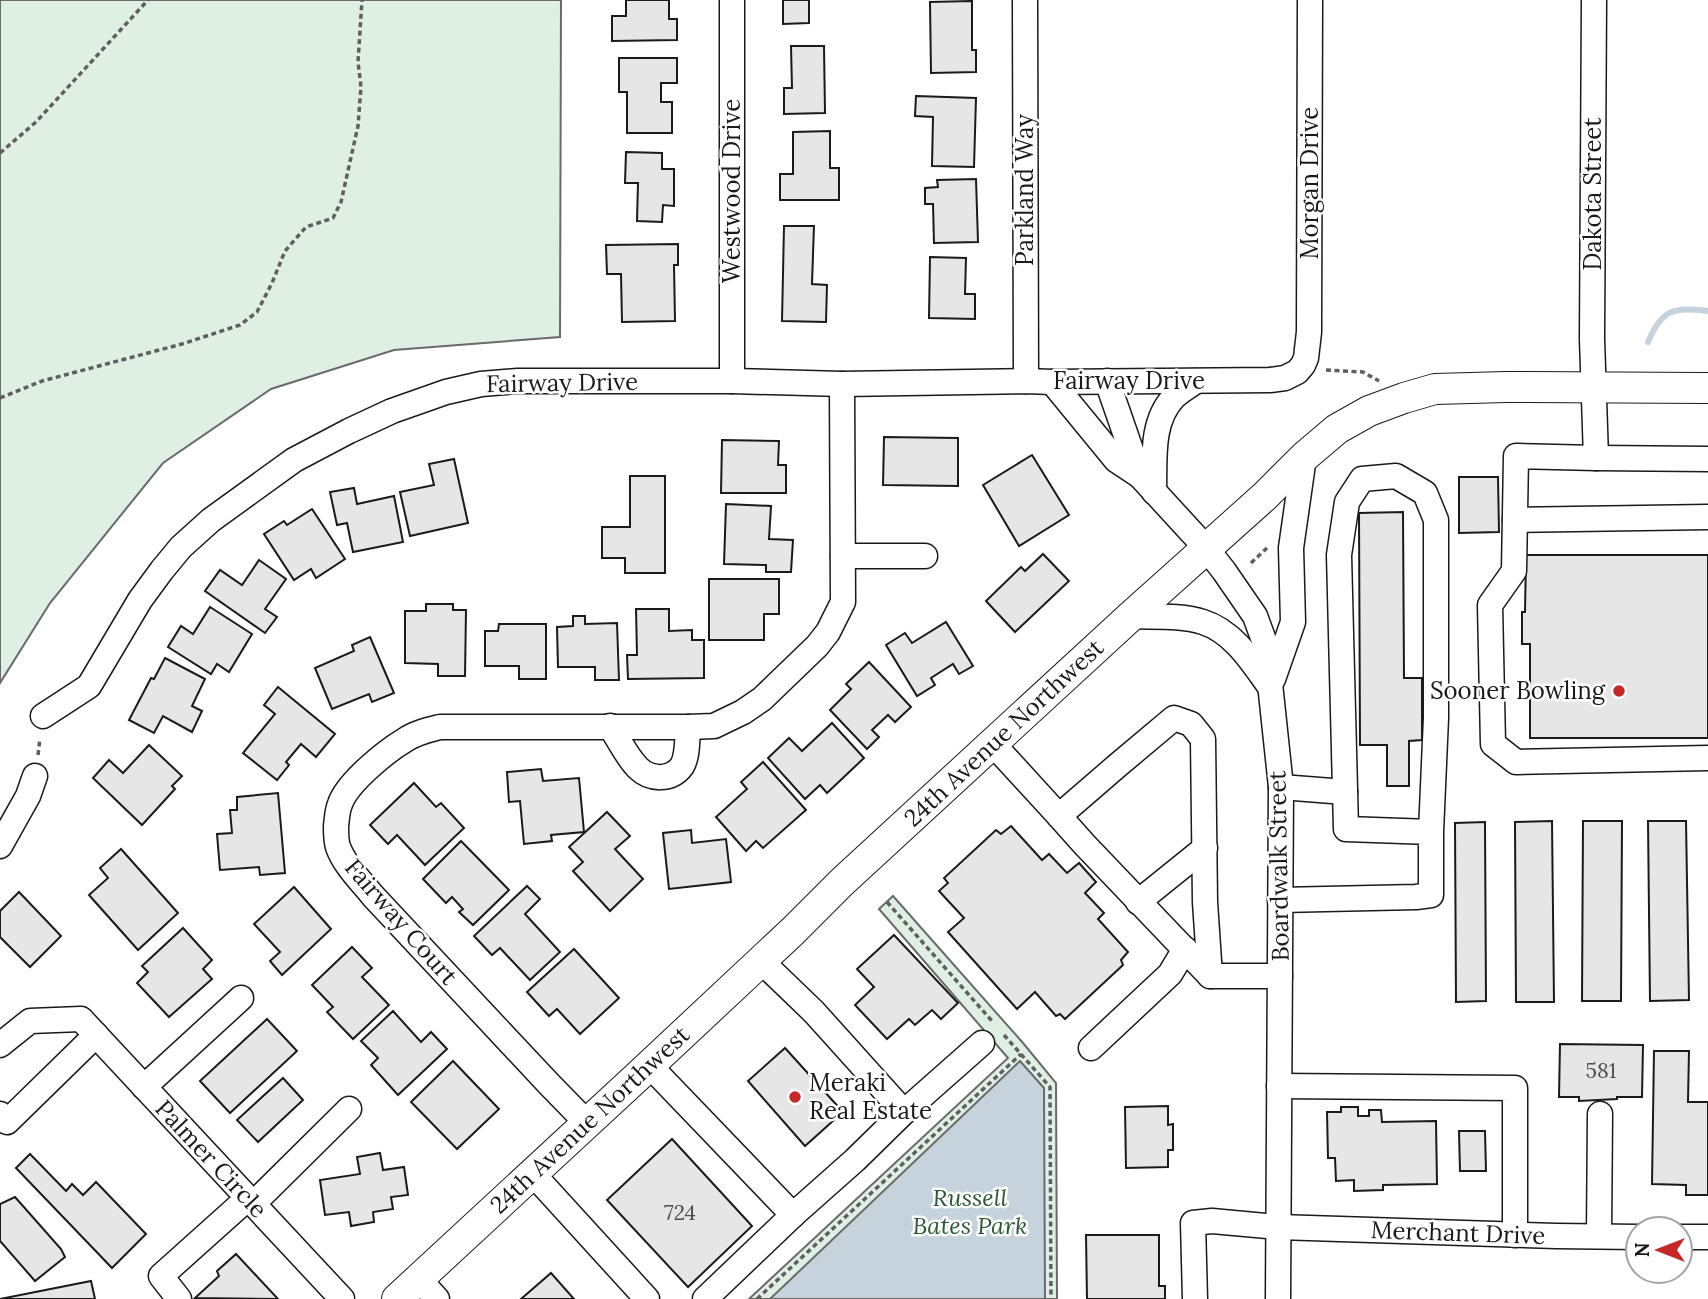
<svg xmlns="http://www.w3.org/2000/svg" width="1708" height="1299" viewBox="0 0 1708 1299" font-family="Lora,serif">
<style>
.green{fill:#e0efe3;stroke:#6a6a6a;stroke-width:2}
.water{fill:#c6d2dc;stroke:#6a6a6a;stroke-width:2}
.lines{fill:none;stroke-linecap:round;stroke-linejoin:round}
.stream{stroke:#c6d2dc;stroke-width:6}
.building{fill:#e6e6e6;stroke:#1a1a1a;stroke-width:2}
.minor-casing{stroke:#1a1a1a;stroke-width:27}
.major-casing{stroke:#1a1a1a;stroke-width:32}
.path{stroke:#5f5f5f;stroke-width:3.5;stroke-dasharray:5 3.5;stroke-linecap:butt}
.minor{stroke:#fff;stroke-width:24}
.major{stroke:#fff;stroke-width:30}
.poi-dot{fill:#c62828;stroke:#fff;stroke-width:2.5}
.labels{text-anchor:middle;stroke-width:5;stroke-linejoin:round;paint-order:stroke}
.number-label{font-size:21px;fill:#4d4d4d}
.street-label{font-size:24px;fill:#1a1a1a;stroke:#fff}
.poi-label{font-size:24px;fill:#1a1a1a;stroke:#fff;text-anchor:end}
.park-label{font-size:24px;font-style:italic;fill:#2b5a34;stroke:#fff}
</style>
<rect width="100%" height="100%" fill="#fff"/>
<g class="green">
<polygon points="0,0 561,0 560,337 394,350 271,389 163,463 50,603 0,683"/>
<polygon points="893,896 1023,1043 1056,1083 1057,1299 749,1299 1008,1058 879,909"/>
</g>
<polygon class="water" points="1020,1061 1044,1088 1045,1299 770,1299"/>
<g class="lines">
<path class="stream" d="M1648 342C1662 309 1673 307 1708 311"/>
</g>
<g class="building">
<polygon points="626,0 669,0 669,19 677,19 677,40 612,41 612,16 626,16"/>
<polygon points="783,0 809,0 809,23 783,24"/>
<polygon points="972,1 972,50 976,50 976,72 931,73 930,2"/>
<polygon points="791,46 824,46 825,113 784,114 784,88 792,88"/>
<polygon points="619,58 677,58 677,83 661,83 661,102 672,102 672,133 627,133 627,92 619,92"/>
<polygon points="916,96 976,98 974,167 932,166 933,117 915,116"/>
<polygon points="830,131 830,168 839,168 839,200 780,200 780,174 793,174 793,132"/>
<polygon points="626,152 662,153 662,169 674,169 674,206 663,205 662,222 637,221 638,183 625,183"/>
<polygon points="976,179 978,242 934,243 933,204 925,204 925,188 938,187 937,180"/>
<polygon points="784,226 814,226 812,284 827,285 826,322 782,321"/>
<polygon points="678,244 678,265 674,265 675,321 622,322 621,274 607,274 606,245"/>
<polygon points="930,257 966,258 965,294 975,294 975,319 929,318"/>
<polygon points="884,437 958,438 958,486 883,485"/>
<polygon points="722,440 779,441 778,465 786,465 786,493 721,493"/>
<polygon points="1032,455 1069,515 1019,546 983,485"/>
<polygon points="454,459 468,523 410,536 400,492 434,485 429,464"/>
<polygon points="630,476 665,476 665,573 625,573 625,558 602,558 602,527 630,527"/>
<polygon points="1459,477 1498,477 1499,532 1459,533"/>
<polygon points="354,488 357,504 394,496 403,542 353,552 347,523 337,525 330,492"/>
<polygon points="726,504 771,506 769,539 793,540 791,572 766,572 766,565 724,564"/>
<polygon points="312,509 345,559 316,578 311,569 294,580 264,534 284,521 287,525"/>
<polygon points="1403,512 1404,678 1422,678 1422,740 1409,741 1409,786 1387,786 1387,745 1360,745 1359,513"/>
<polygon points="1043,554 1069,581 1015,632 986,601 1021,567 1025,571"/>
<polygon points="1526,555 1708,555 1708,738 1530,738 1530,644 1522,644 1522,612 1525,612"/>
<polygon points="259,560 286,579 265,609 277,617 265,633 205,591 220,570 242,585"/>
<polygon points="709,579 779,579 779,614 764,614 764,640 709,640"/>
<polygon points="426,604 453,604 453,610 466,610 465,676 438,676 438,664 405,663 405,611 426,611"/>
<polygon points="210,607 252,634 229,672 217,664 211,674 168,647 181,626 193,634"/>
<polygon points="636,609 669,609 669,631 692,630 692,640 704,640 704,678 628,679 627,655 637,655"/>
<polygon points="573,616 585,616 585,624 617,623 619,680 595,680 595,667 558,667 557,627 573,626"/>
<polygon points="946,622 973,666 959,674 953,664 931,678 935,685 917,696 886,645 905,633 912,643"/>
<polygon points="499,624 546,624 546,679 519,679 519,666 485,666 485,631 498,631"/>
<polygon points="370,637 394,693 372,702 369,694 332,709 315,668 354,651 352,645"/>
<polygon points="165,658 205,679 192,706 202,711 192,732 163,716 154,733 129,720 151,678 154,679"/>
<polygon points="869,662 911,707 895,722 888,715 872,730 879,737 867,749 830,710 851,689 846,684"/>
<polygon points="278,687 335,734 316,757 301,744 286,762 289,765 277,780 243,753 275,714 264,705"/>
<polygon points="832,723 864,758 827,793 820,785 805,799 768,758 789,738 802,751"/>
<polygon points="149,745 182,776 172,786 175,789 142,825 93,778 109,760 123,773"/>
<polygon points="763,762 806,810 763,848 756,841 746,851 716,817 747,789 741,782"/>
<polygon points="541,769 543,781 579,778 584,832 551,835 552,841 524,844 520,801 509,802 507,772"/>
<polygon points="414,783 436,807 441,803 464,828 425,865 397,835 388,844 370,825"/>
<polygon points="278,793 285,873 260,875 259,867 220,870 217,834 232,833 230,810 237,810 237,797"/>
<polygon points="607,812 630,836 615,849 643,879 610,911 573,871 583,862 569,847"/>
<polygon points="1552,821 1554,1002 1516,1002 1515,822"/>
<polygon points="1583,821 1622,821 1621,1001 1582,1001"/>
<polygon points="1648,821 1686,821 1689,1000 1650,1001"/>
<polygon points="1485,822 1486,1001 1456,1002 1455,823"/>
<polygon points="1011,826 1042,860 1049,854 1067,873 1079,863 1096,882 1085,893 1104,913 1098,919 1128,952 1121,960 1123,965 1065,1019 1060,1014 1056,1016 1035,992 1017,1009 948,932 964,918 939,891 948,883 944,878 996,830 1001,834"/>
<polygon points="691,830 692,843 726,839 731,882 669,889 663,833"/>
<polygon points="461,841 509,890 473,925 459,912 463,909 452,897 446,903 423,879"/>
<polygon points="121,849 178,913 138,950 89,895 108,878 100,868"/>
<polygon points="527,886 540,899 525,914 560,952 530,980 500,948 492,955 474,936"/>
<polygon points="294,887 331,929 282,975 270,961 280,952 254,924"/>
<polygon points="19,892 61,936 30,967 0,937 0,911"/>
<polygon points="183,928 212,960 203,969 212,979 169,1017 137,983 148,972 142,966"/>
<polygon points="894,935 958,1003 941,1019 932,1010 915,1025 909,1019 887,1039 855,1005 874,987 857,969"/>
<polygon points="352,947 372,968 362,977 389,1005 353,1039 327,1012 333,1007 312,985"/>
<polygon points="574,949 619,998 580,1034 557,1009 549,1016 527,992"/>
<polygon points="393,1011 421,1042 431,1032 447,1049 398,1095 371,1065 378,1058 361,1041"/>
<polygon points="267,1019 297,1051 230,1113 200,1081"/>
<polygon points="1560,1044 1643,1045 1642,1097 1617,1097 1617,1099 1579,1101 1579,1097 1559,1097"/>
<polygon points="785,1048 843,1112 805,1146 748,1081"/>
<polygon points="1654,1051 1689,1051 1688,1102 1708,1102 1708,1195 1686,1195 1686,1185 1652,1184"/>
<polygon points="453,1061 499,1109 457,1149 411,1102"/>
<polygon points="283,1078 303,1100 258,1142 237,1120"/>
<polygon points="1168,1106 1168,1125 1173,1124 1173,1150 1168,1150 1168,1167 1126,1168 1125,1107"/>
<polygon points="1341,1107 1358,1107 1358,1116 1369,1116 1369,1110 1381,1110 1382,1122 1436,1121 1437,1184 1383,1185 1383,1190 1354,1191 1354,1180 1336,1181 1335,1158 1328,1158 1327,1112 1341,1112"/>
<polygon points="1459,1131 1485,1131 1486,1171 1460,1171"/>
<polygon points="672,1139 752,1226 688,1287 607,1200"/>
<polygon points="380,1153 383,1170 404,1167 408,1195 391,1197 393,1209 373,1212 374,1222 351,1226 349,1212 325,1215 320,1180 360,1174 357,1157"/>
<polygon points="30,1154 66,1191 72,1184 83,1195 96,1182 146,1234 112,1268 16,1168"/>
<polygon points="15,1197 61,1249 65,1257 35,1281 0,1241 0,1204"/>
<polygon points="1086,1235 1159,1235 1159,1286 1165,1286 1165,1299 1087,1299"/>
<polygon points="236,1254 278,1299 195,1298 219,1276 217,1271"/>
<polygon points="551,1273 574,1299 521,1299"/>
<polygon points="91,1281 95,1299 0,1299"/>
</g>
<g class="lines">
<g class="minor-casing">
<g id="minor">
<polyline points="1025,0 1026,381"/>
<polyline points="1594,0 1592,339 1596,458 1516,456 1514,571 1490,605 1493,744 1516,762 1708,758"/>
<polyline points="732,381 732,0"/>
<polyline points="1107,381 1140,476"/>
<polyline points="1052,382 1116,460 1140,476 1206,548 1224,571 1255,616 1266,646 1281,787 1278,1299"/>
<polyline points="1596,458 1708,459"/>
<path d="M1154 492C1155 461 1150 422 1174 397 1180 391 1189 386 1196 381"/>
<polyline points="1515,520 1708,517"/>
<polyline points="843,556 925,556"/>
<path d="M1131 616C1154 617 1181 615 1203 622 1234 632 1252 662 1270 687"/>
<polyline points="1273,679 1293,622 1291,548 1304,457"/>
<polyline points="43,716 89,686 140,600 162,570 181,547 211,520 294,460 349,431 392,411 446,392 481,384 518,381 732,381 842,384 1026,381 1052,382 1270,380 1285,378 1297,372 1303,365 1306,358 1309,332 1310,0"/>
<path d="M610 726C619 740 627 757 638 768 650 780 671 781 682 766 688 756 687 739 688 727"/>
<polyline points="993,744 1059,816 1118,765 1174,718 1191,724 1203,739 1205,902 1210,976 1280,976"/>
<polyline points="1281,787 1345,792"/>
<polyline points="1059,816 1084,844 1210,976"/>
<polyline points="0,846 28,796 35,776"/>
<polyline points="1280,900 1416,897 1431,895 1431,832 1436,718 1436,520 1425,493 1396,476 1362,479 1347,502 1339,555 1346,829 1431,832"/>
<polyline points="1138,902 1205,848"/>
<polyline points="761,961 814,1012 904,1112 982,1043"/>
<polyline points="0,1045 30,1021 81,1019 342,1299"/>
<polyline points="1091,1048 1170,974 1185,949"/>
<polyline points="649,1065 793,1215"/>
<polyline points="1279,1086 1515,1088 1515,1235"/>
<polyline points="144,1087 241,998"/>
<polyline points="0,1114 7,1122 96,1035"/>
<path d="M587 1123 548 1083 373 896C361 881 345 866 338 847 336 841 336 833 336 826 337 819 337 811 340 804 347 783 385 752 405 740 415 733 428 730 440 727H688L714 726 743 712 762 699 817 646 828 632 843 602 842 384"/>
<polyline points="533,1174 647,1299"/>
<polyline points="253,1204 349,1109"/>
<polyline points="1599,1236 1600,1114"/>
<polyline points="1680,1237 1708,1237"/>
<polyline points="419,1279 437,1299"/>
<polyline points="179,1299 161,1276 248,1198"/>
<polyline points="705,1299 793,1215 855,1160 904,1112"/>
<polyline points="1195,1299 1193,1223 1212,1221 1278,1227 1556,1236 1638,1237"/>
</g>
</g>
<g class="major-casing">
<polyline id="major" points="397,1299 637,1077 793,931 842,882 1131,616 1265,496 1304,457 1337,429 1369,411 1404,398 1435,389 1506,387 1708,388"/>
</g>
<g class="path">
<polyline points="0,153 36,122 148,0"/>
<polyline points="1326,370 1363,372 1379,381"/>
<polyline points="0,398 42,381 182,344 240,325 257,312 272,283 285,251 306,227 333,218 341,202 358,126 361,87 358,62 362,0"/>
<polyline points="1251,563 1268,547"/>
<polyline points="38,755 40,738"/>
<polyline points="887,902 992,1021"/>
<polyline points="1004,1035 1050,1087 1051,1299"/>
<polyline points="757,1299 1021,1054"/>
</g>
<use href="#minor" class="minor"/>
<use href="#major" class="major"/>
</g>
<g class="poi-dot">
<circle cx="1619" cy="691" r="7"/>
<circle cx="795" cy="1097" r="7"/>
</g>
<g class="labels">
<g class="number-label">
<text x="1601" y="1078">581</text>
<text x="680" y="1220">724</text>
</g>
<g class="street-label">
<text transform="translate(1310 183) rotate(-90)" y="8">Morgan Drive</text>
<text transform="translate(1025 190) rotate(-90)" y="8">Parkland Way</text>
<text transform="translate(732 191) rotate(-90)" y="8">Westwood Drive</text>
<text transform="translate(1593 194) rotate(-90)" y="8">Dakota Street</text>
<text x="1129" y="389">Fairway Drive</text>
<text transform="translate(562 383) rotate(-1)" y="8">Fairway Drive</text>
<text transform="translate(1004 733) rotate(-43)" y="8">24th Avenue Northwest</text>
<text transform="translate(1279 866) rotate(-91)" y="8">Boardwalk Street</text>
<text transform="translate(401 922) rotate(49)" y="8">Fairway Court</text>
<text transform="translate(590 1120) rotate(-43)" y="8">24th Avenue Northwest</text>
<text transform="translate(211 1159) rotate(47)" y="8">Palmer Circle</text>
<text transform="translate(1458 1233) rotate(2)" y="8">Merchant Drive</text>
</g>
<g class="poi-label">
<text x="1605" y="699">Sooner Bowling</text>
<text x="809" y="1091" text-anchor="start">Meraki<tspan x="809" dy="28">Real Estate</tspan></text>
</g>
<g class="park-label">
<text x="970" y="1206">Russell<tspan x="970" dy="28">Bates Park</tspan></text>
</g>
</g>
<g transform="translate(1659 1250) rotate(270)"><circle r="33" fill="#ffffff" stroke="#a3a3a3" stroke-width="2"/>
<path d="M0-5L12 26L0 18L-12 26Z" fill="#c62828"/>
<text y="-10" font-size="19" font-weight="bold" text-anchor="middle" fill="#1a1a1a">N</text>
</g>
</svg>
